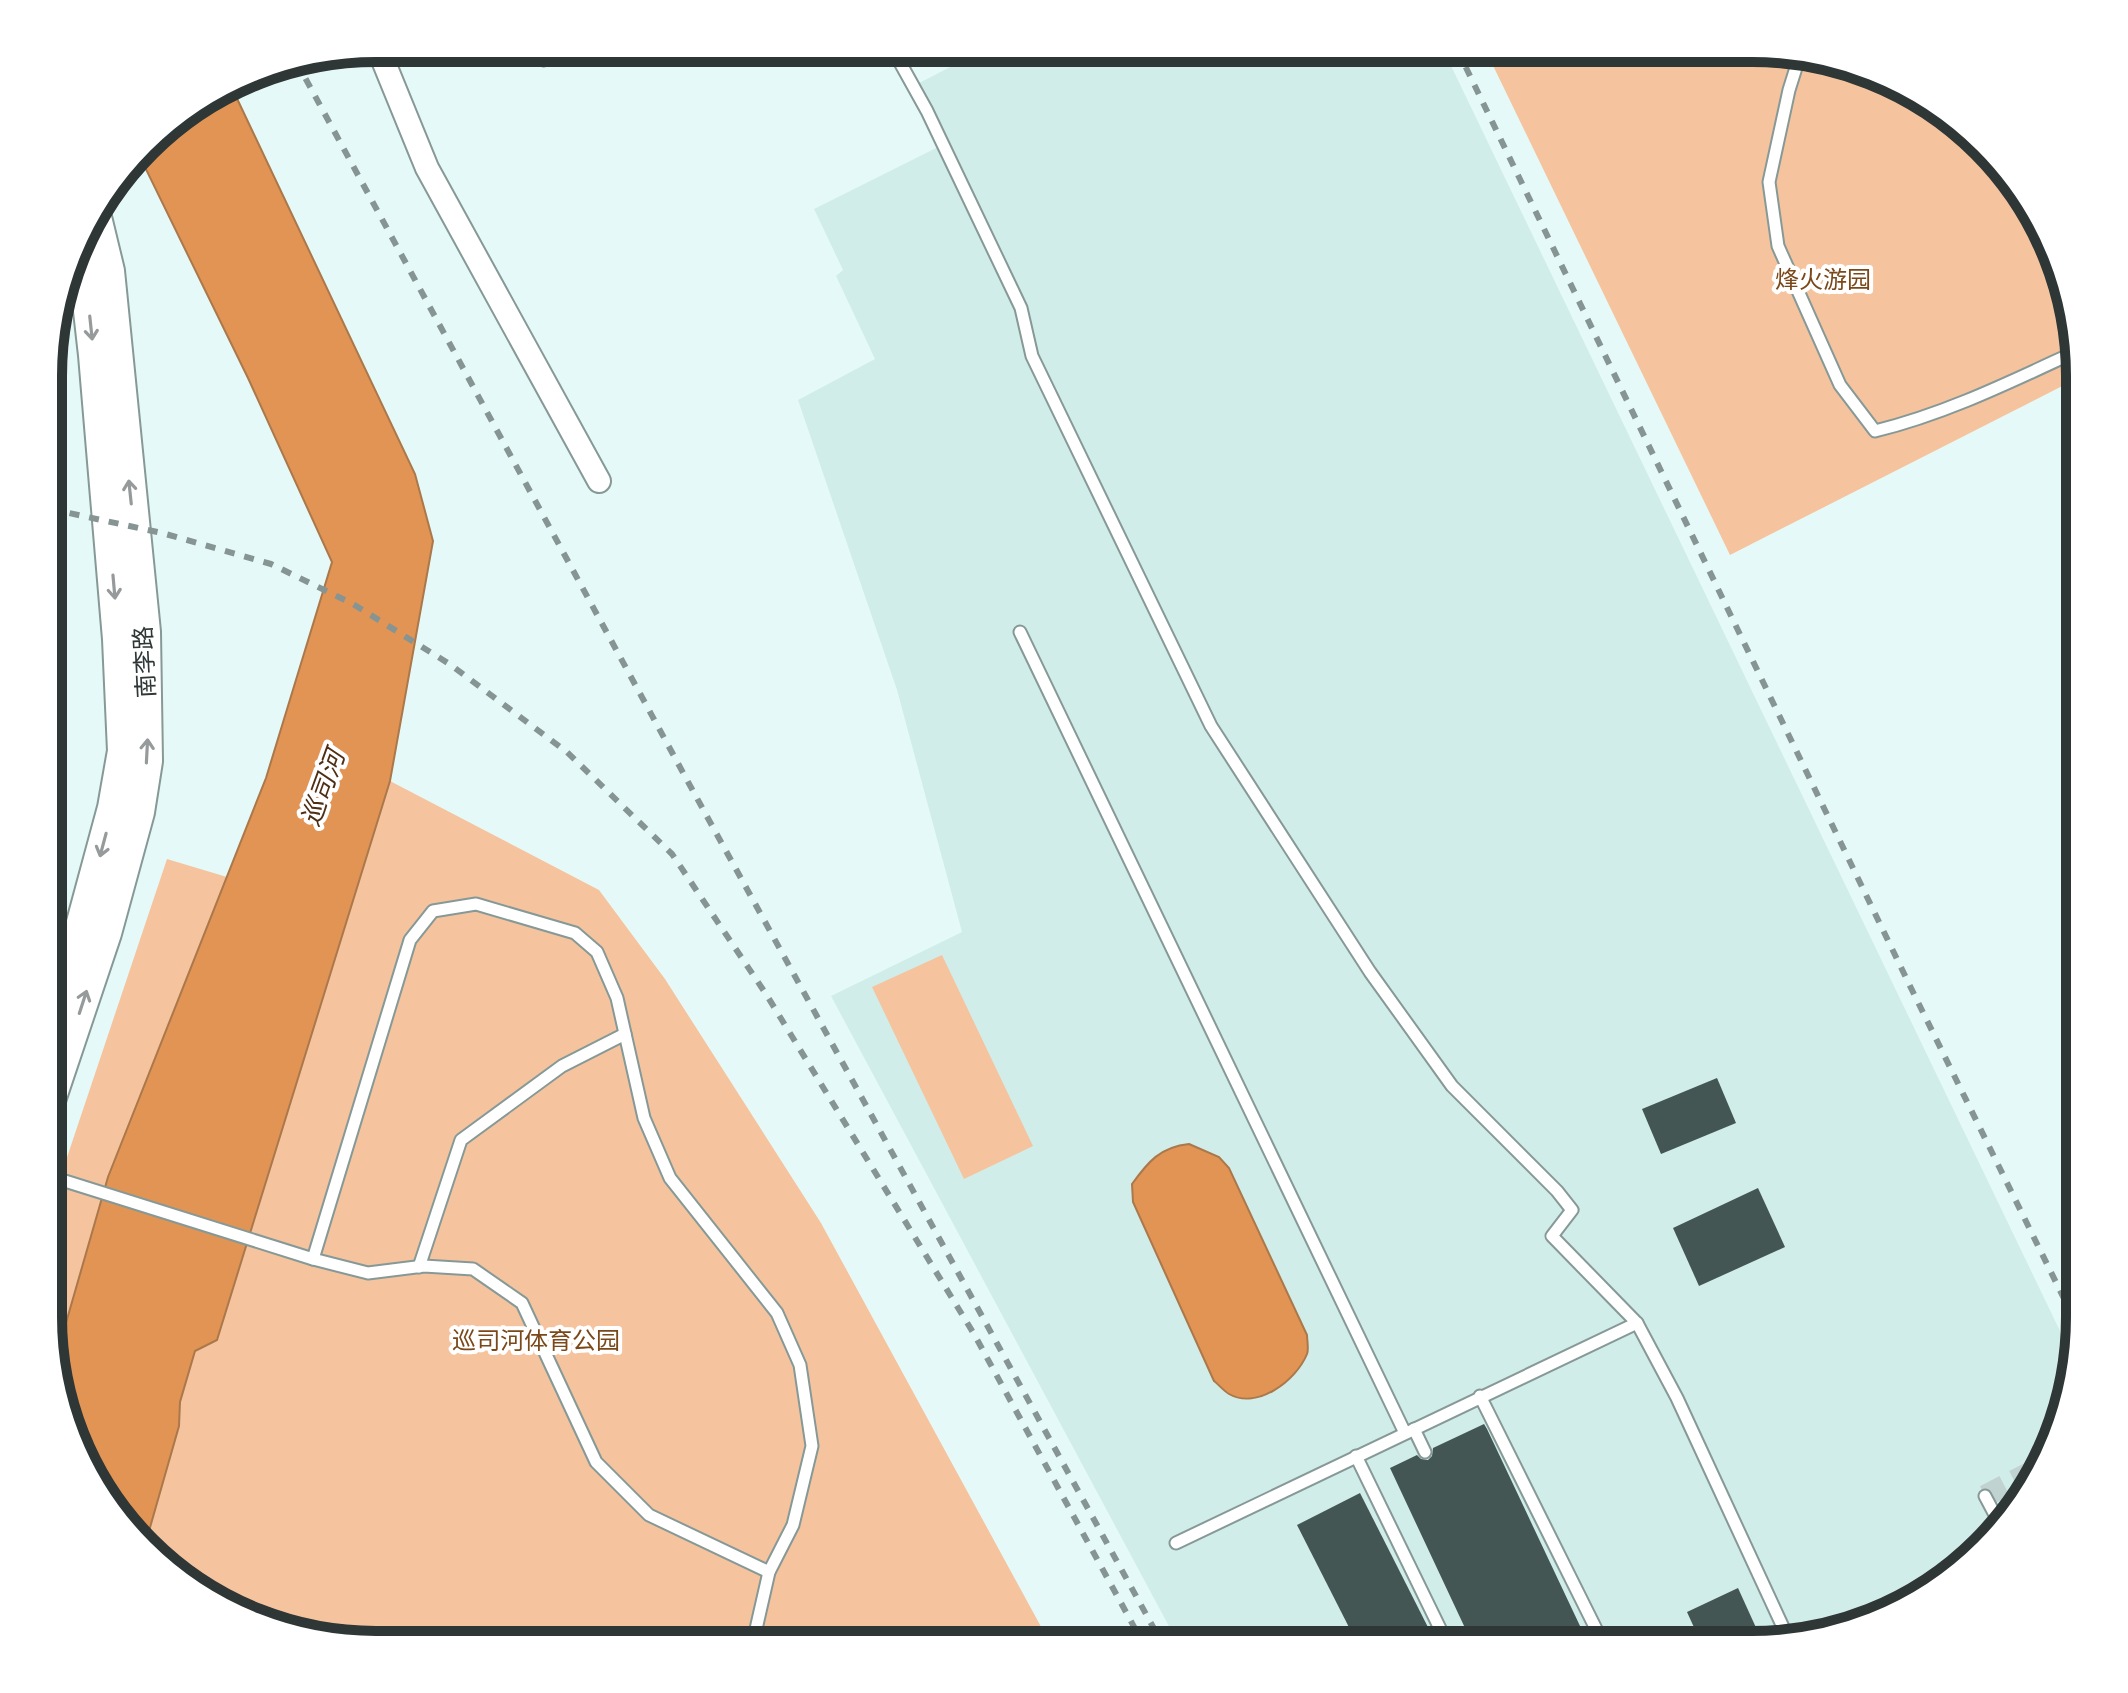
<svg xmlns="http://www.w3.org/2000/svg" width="2128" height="1693" viewBox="0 0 2128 1693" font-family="Ubuntu,'Noto Sans SC',sans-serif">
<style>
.built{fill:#d0edea}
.green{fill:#f5c49f}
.water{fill:#e19454;stroke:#ab784b;stroke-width:2}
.building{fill:#445654}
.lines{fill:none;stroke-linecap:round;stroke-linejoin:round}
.street-tunnel{stroke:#c0d3d1;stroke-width:22;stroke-dasharray:22 11;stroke-linecap:butt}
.lane-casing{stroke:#869996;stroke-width:15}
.street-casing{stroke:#869996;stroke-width:26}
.secondary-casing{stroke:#869996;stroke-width:34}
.lane{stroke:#fff;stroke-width:11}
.street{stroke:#fff;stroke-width:22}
.secondary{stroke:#fff;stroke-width:30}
.rail{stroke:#869493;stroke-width:6;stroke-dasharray:10 10;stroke-linecap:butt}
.oneway{stroke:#969a9a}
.labels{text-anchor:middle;stroke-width:8;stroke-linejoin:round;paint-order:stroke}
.park-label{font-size:24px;fill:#7b4819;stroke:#fff}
.street-label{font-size:24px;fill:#2e3636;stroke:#fff}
.water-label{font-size:26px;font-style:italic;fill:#4f2f14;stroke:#fff}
.rim{fill:none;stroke:#2e3636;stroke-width:10}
</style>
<rect width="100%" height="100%" fill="#e5faf8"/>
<polygon class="built" points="962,48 1443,49 2074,1360 2055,1443 1998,1534 1878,1620 1752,1645 1179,1645 831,996 962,932 897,690 798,400 875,359 836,276 843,270 814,209 946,143 919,83 964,60"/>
<g class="green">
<polygon points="1485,49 1773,49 1877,73 1969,130 2055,250 2080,377 1730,555"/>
<polygon points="390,781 599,890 665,979 821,1223 1051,1645 355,1644 251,1620 159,1563 145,1545 179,1426 180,1402 195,1351 217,1340"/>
<polygon points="167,859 227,877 108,1177 55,1361 49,1339 49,1211"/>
<polygon points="942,955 1033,1146 964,1179 872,987"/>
</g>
<g class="water">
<polygon points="232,88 415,474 433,541 390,781 217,1340 195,1351 180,1402 179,1426 145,1545 82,1462 55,1361 108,1177 266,778 332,562 248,378 139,155 160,129"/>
<path d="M1189 1144 1219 1157 1229 1168 1307 1335C1307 1340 1309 1349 1307 1354 1296 1381 1257 1410 1229 1394 1224 1391 1218 1384 1214 1381L1133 1202 1132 1184C1148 1162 1160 1147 1189 1144Z"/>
</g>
<g class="building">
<polygon points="1717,1078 1736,1123 1661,1154 1642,1109"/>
<polygon points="1758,1188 1785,1247 1699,1286 1673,1228"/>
<polygon points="1484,1424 1487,1429 1589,1645 1473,1645 1390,1468 1417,1455 1421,1459 1428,1460 1432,1456 1433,1448"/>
<polygon points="1360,1493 1437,1645 1358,1645 1297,1525"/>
<polygon points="1738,1588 1763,1643 1702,1645 1687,1612"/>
</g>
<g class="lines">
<polyline class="street-tunnel" points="1985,1496 2039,1468"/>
<g class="lane-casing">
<g id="lane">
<polyline points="892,48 927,111 1021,308 1032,356 1211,726 1370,972 1452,1086 1557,1191 1572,1210 1552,1236 1637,1323 1677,1398 1788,1638"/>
<path d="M1800 55 1789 90 1769 182 1778 246 1840 385 1875 431C1945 414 2010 382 2075 352"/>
<polyline points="544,60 571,48"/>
<polyline points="1020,632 1405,1433"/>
<polyline points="49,1176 313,1259 368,1273 424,1266 473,1269 522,1303 596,1462 649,1515 769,1572"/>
<polyline points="313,1259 410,940 433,911 476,904 575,933 597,952 617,998 644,1118 670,1178 777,1313 800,1365 812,1446 793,1525 769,1572 756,1629 760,1645"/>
<polyline points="419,1267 461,1140 562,1066 625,1034"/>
<polyline points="1480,1396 1604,1645"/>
<polyline points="1414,1429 1425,1452"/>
<polyline points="1356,1456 1448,1645"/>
<polyline points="1985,1496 2002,1528"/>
<polyline points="1176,1543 1637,1323"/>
</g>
</g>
<g class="street-casing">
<polyline id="street" points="378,48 427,168 599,481"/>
</g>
<g class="secondary-casing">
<g id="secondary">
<polyline points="49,1025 80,930 113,808 123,751 118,639 94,355 87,293 78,251"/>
<polyline points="49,1103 106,933 139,812 147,761 145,632 109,271 94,209"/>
</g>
</g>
<use href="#lane" class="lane"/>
<use href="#street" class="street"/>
<use href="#secondary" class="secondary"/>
<g class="rail">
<polyline points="1457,49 1910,986 2079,1329"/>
<polyline points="296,61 693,791 1163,1645"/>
<polyline points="50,509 162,533 271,564 353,604 451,665 567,752 672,854 766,994 974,1334 1144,1645"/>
</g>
</g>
<defs><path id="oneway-shaft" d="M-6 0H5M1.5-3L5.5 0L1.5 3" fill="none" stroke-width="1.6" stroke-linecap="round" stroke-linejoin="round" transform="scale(2)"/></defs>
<g class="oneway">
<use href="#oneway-shaft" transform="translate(91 328) rotate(84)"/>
<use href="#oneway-shaft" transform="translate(130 492) rotate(-96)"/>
<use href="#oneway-shaft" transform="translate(114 587) rotate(85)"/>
<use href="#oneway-shaft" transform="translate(147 751) rotate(-87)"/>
<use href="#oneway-shaft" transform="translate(103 845) rotate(105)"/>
<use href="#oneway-shaft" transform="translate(83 1002) rotate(-72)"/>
</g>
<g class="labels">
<g class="park-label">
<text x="1823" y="288">烽火游园</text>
<text x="536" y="1349">巡司河体育公园</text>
</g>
<g class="street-label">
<text transform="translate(145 662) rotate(-93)" y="8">南李路</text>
</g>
<g class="water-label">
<text transform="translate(323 788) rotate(-70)" y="9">巡司河</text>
</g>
</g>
<path d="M0 0H2128V1693H0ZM376 62H1752A314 314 0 0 1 2066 376V1317A314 314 0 0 1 1752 1631H376A314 314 0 0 1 62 1317V376A314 314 0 0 1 376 62Z" fill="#fff" fill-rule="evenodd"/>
<path class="rim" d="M376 62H1752A314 314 0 0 1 2066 376V1317A314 314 0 0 1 1752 1631H376A314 314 0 0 1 62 1317V376A314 314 0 0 1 376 62Z"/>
</svg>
